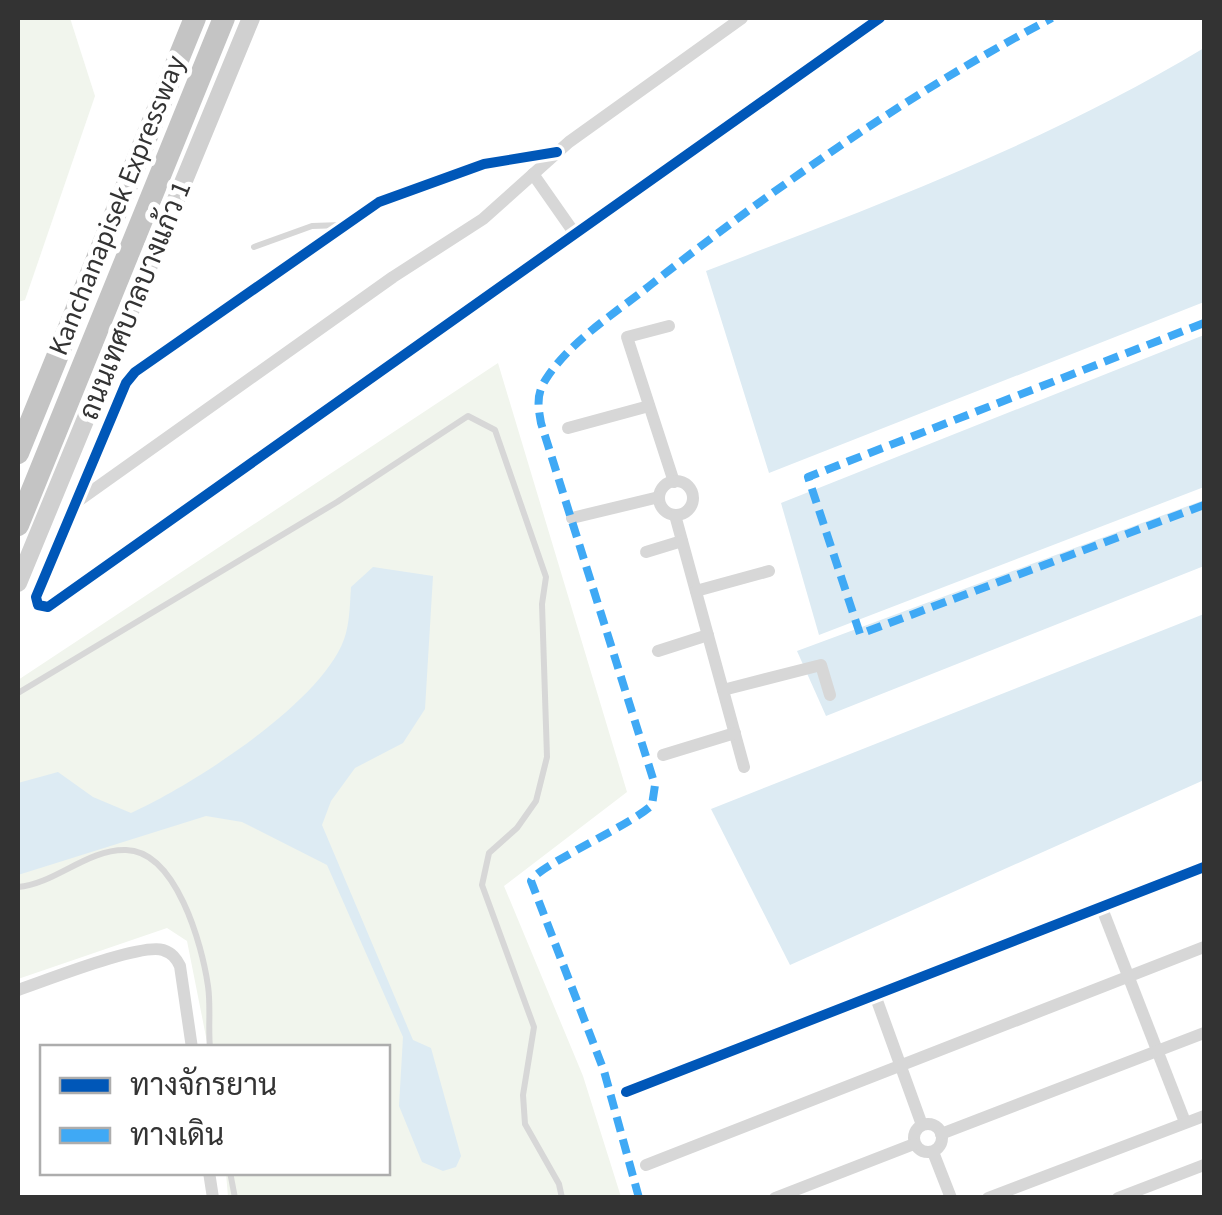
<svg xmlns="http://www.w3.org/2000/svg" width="1222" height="1215" viewBox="0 0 1222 1215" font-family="'Source Sans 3',Sarabun,sans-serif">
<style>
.green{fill:#f1f5ed}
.water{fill:#ddebf3}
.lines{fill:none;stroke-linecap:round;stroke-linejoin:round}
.service{stroke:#d7d7d7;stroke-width:6}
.minor{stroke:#d7d7d7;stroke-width:12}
.secondary{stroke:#d0d0d0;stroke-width:18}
.motorway{stroke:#c4c4c4;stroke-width:22}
.quiet{stroke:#3fa9f5;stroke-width:8;stroke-dasharray:15 8;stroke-linecap:butt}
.cycleway-casing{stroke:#fff;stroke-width:16}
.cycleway{stroke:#0057b8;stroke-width:10}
.labels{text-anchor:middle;stroke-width:10;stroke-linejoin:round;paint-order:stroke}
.street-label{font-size:28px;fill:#333;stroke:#fff}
</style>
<rect width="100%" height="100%" fill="#fff"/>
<g class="green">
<polygon points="18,18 70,18 95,96 25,300 18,302"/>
<polygon points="498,363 627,792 504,886 583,1076 621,1197 228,1197 226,1173 388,1172 388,1048 208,1047 187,941 167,928 18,979 18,680"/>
</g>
<g class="water">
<path d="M1204 48V302L769 473 706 271C876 206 1048 142 1204 48Z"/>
<polygon points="1204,335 1204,487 819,635 781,503"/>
<polygon points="1204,500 1204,566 826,716 797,651"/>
<path d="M373 567 433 576 425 709 403 743 355 768 331 801 322 825 413 1040 431 1048 461 1156 456 1167 443 1171 422 1162 399 1106 403 1037 327 865 242 822 206 816 18 875V783L58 772 93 797 131 813C191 786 329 699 346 633 350 618 350 601 351 587Z"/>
<polygon points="1204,614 1204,780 790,965 711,809"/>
</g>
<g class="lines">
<g class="service">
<polyline points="254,247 312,226 342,225"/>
<polyline points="18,693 337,502 468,416 495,430 546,577 542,604 547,757 536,801 517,828 489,853 482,885 534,1027 523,1095 525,1124 559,1184 562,1198"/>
<path d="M18 887C55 884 87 849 126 850 176 851 202 944 208 986 211 1006 208 1027 210 1048"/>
<polyline points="230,1172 235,1198"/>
</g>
<g class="minor">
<polyline points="557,152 484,164 379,202 135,372 126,383 36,597 38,605 48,607 880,18"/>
<polyline points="533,174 575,234"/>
<polyline points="669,326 627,337 674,482"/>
<polyline points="568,428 649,406"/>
<circle cx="676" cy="498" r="17"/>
<polyline points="78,501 393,277 483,219 569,142 742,18"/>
<polyline points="675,515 744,767"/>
<polyline points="572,518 659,497"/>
<polyline points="646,552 682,541"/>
<polyline points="696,591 769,571"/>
<polyline points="658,651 708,635"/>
<polyline points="723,690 821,665 830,695"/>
<polyline points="663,755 735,733"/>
<polyline points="1101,906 1185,1122"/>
<path d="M18 990C45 981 140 943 163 950 172 953 176 958 180 966L192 1048"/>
<polyline points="875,995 922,1125"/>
<polyline points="626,1092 1204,867"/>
<circle cx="928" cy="1138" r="14"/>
<polyline points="941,1134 1204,1033"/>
<polyline points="933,1152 951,1198"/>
<polyline points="646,1165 1204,947"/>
<polyline points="209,1172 213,1198"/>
<polyline points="775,1198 914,1144"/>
<polyline points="988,1198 1204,1116"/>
<polyline points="1118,1198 1204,1165"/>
</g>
<polyline class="secondary" points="18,583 251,18"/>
<g class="motorway">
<polyline points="18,453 195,18"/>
<polyline points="18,525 224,18"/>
</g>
<g class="quiet">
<polyline points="1204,323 808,477 860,634 1204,505"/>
<path d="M639 1198 604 1071 531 881C537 866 630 826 652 805L655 785 541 423C538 406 536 394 546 379 571 340 617 312 653 283 778 185 911 92 1052 18"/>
</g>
<g class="cycleway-casing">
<g id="cycleway">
<polyline points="557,152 484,164 379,202 135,372 126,383 36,597 38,605 48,607 880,18"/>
<polyline points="626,1092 1204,867"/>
</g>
</g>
<use href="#cycleway" class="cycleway"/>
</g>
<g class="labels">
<g class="street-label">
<text transform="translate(116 205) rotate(-68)" y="10">Kanchanapisek Expressway</text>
<text transform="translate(134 300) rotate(-68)" y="10">ถนนเทศบาลบางแก้ว 1</text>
</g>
</g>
<rect width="1222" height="1215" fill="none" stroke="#333333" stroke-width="40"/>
<rect x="40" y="1045" width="350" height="130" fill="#ffffff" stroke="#adadad" stroke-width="2.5"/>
<rect x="60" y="1078" width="50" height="15" fill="#0057b8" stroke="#adadad" stroke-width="2.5"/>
<text x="130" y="1095" font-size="30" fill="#333333">ทางจักรยาน</text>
<rect x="60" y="1128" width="50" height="15" fill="#3fa9f5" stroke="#adadad" stroke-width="2.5"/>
<text x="130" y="1145" font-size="30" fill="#333333">ทางเดิน</text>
</svg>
